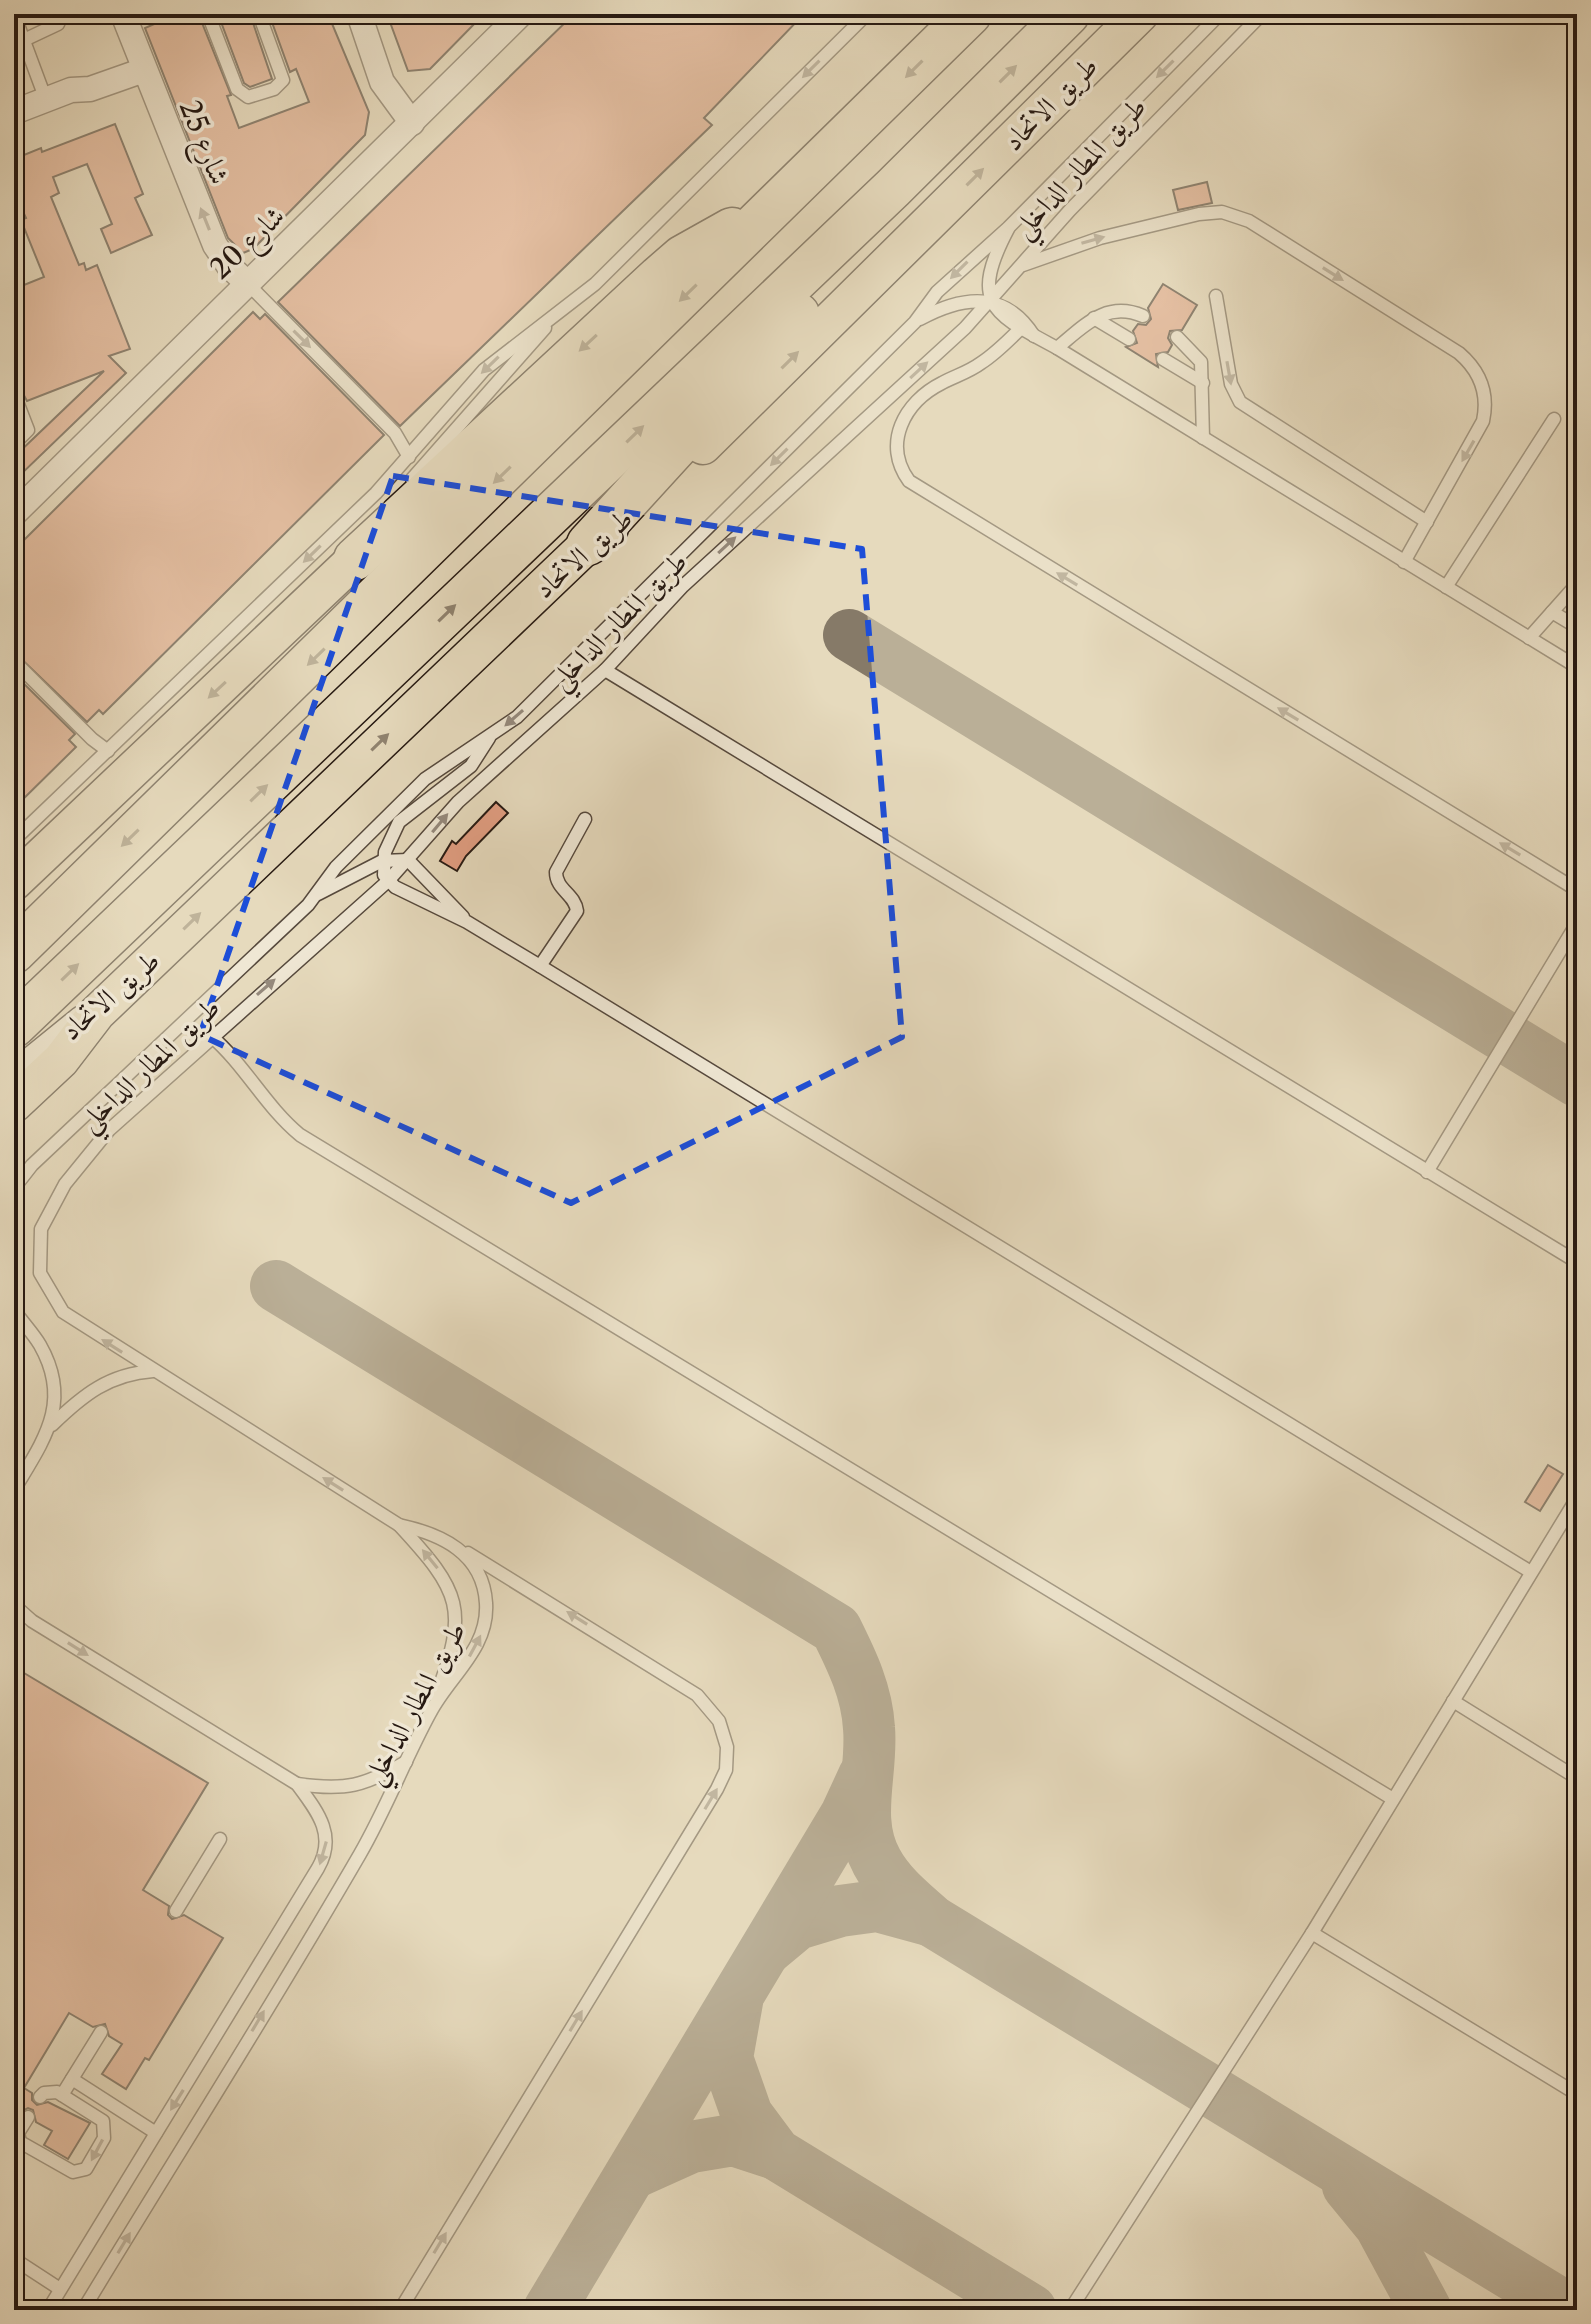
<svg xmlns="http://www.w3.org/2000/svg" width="1591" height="2324" viewBox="0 0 1591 2324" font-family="'Libre Caslon Text',Amiri,serif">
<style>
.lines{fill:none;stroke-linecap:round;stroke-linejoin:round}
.taxiway{stroke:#867a68;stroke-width:52}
.building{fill:#e29e82;stroke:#261912;stroke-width:2}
.lane-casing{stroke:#56493d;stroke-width:15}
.street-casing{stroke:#56493d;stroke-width:27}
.secondary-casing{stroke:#261912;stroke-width:35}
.primary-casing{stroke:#261912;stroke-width:39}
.highway-casing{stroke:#261912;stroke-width:45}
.lane{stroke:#efe7d4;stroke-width:12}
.street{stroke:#efe7d4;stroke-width:24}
.secondary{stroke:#efe7d4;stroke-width:32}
.primary{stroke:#e6dabd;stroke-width:36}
.highway{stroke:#e6dabd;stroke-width:42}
.oneway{fill:#958a7d}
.oneway2{fill:#908370}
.marked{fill:none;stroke:#1d4ed8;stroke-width:6;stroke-dasharray:16 10;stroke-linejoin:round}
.labels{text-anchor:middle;stroke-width:7;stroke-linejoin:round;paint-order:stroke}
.street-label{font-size:28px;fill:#261912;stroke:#efe7d4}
</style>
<rect width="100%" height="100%" fill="#e6dabd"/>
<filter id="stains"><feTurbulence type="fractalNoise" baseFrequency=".0025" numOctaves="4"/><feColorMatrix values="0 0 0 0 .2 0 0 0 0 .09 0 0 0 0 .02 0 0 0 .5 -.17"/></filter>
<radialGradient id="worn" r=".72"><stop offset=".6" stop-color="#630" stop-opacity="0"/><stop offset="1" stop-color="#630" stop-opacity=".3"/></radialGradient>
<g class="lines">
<g class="taxiway">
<polyline points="849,635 1577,1081"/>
<path d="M276 1286 836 1629C852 1661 867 1692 869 1728 873 1773 853 1819 877 1862 890 1886 912 1903 932 1921L1570 2310"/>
<polyline points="767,1949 797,1924 840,1911 877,1906 932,1921"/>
<polyline points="737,2002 727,2058 747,2115 776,2154 1031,2310"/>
<polyline points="631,2174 691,2147 733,2140 776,2154"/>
<polyline points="1348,2186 1380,2225 1426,2310"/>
<polyline points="549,2310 846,1815 864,1776"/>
</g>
</g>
<g class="building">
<polygon points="177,14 200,18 231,95 227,96 239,128 309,102 296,69 290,72 269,14 328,14 369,112 365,135 253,249 243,253 228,238 145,28"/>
<polygon points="218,14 250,14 272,79 250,87 244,83"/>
<polygon points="387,14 484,14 430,69 408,71"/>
<polygon points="574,14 717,14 725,22 730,18 734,22 741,14 804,14 704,118 712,125 400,426 278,302"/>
<polygon points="115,124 143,194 135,198 152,235 111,253 101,229 112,224 87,164 53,177 59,193 51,197 79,265 84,263 86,270 97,265 130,349 109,356 126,373 14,481 14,457 104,371 27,401 20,388 14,385 14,289 44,277 21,220 26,218 14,192 14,159 41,148 42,152"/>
<polygon points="1207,182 1212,203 1178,210 1173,190"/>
<polygon points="1163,284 1197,305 1182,330 1170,331 1168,338 1172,345 1168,352 1156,354 1158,367 1126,347 1137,343 1133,331 1138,324 1146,325 1151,319 1148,308"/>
<polygon points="253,312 260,319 265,314 384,435 103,714 99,710 87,722 14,652 14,550"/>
<polygon points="14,674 75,734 69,740 76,747 14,808"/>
<polygon points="496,802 508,813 466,856 457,871 440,861 452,841 456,844"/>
<polygon points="1548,1465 1563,1474 1540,1511 1525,1502"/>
<polygon points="14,1667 208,1783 143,1890 169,1906 168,1915 172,1919 184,1915 223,1938 149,2060 145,2058 126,2089 102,2074 122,2044 109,2036 105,2024 93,2027 69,2013 24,2088 32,2093 32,2100 37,2105 48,2102 90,2123 68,2159 44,2145 52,2131 36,2122 33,2110 28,2108 20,2112 14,2109"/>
</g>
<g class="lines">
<g class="lane-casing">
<g id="lane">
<polyline points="14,14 46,100"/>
<polyline points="208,14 237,89 248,97 274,89 283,80 259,14"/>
<polyline points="24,40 58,24 62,14"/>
<path d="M1008 229C968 305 994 314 1057 348L1577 667"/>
<path d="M1023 265 1100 238 1199 214 1222 212 1249 221 1459 353C1480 371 1489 393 1483 421L1404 562"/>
<polyline points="247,283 395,433 409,457"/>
<polyline points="1216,296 1231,384 1240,402 1427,522"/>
<polyline points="1094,318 1129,339"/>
<path d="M920 319C962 296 1005 290 1034 336"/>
<path d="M1019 330C1007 342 995 354 981 363 969 372 955 376 942 383 904 402 882 444 909 481L1577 890"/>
<polyline points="1177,337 1201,362 1203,438"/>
<path d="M1057 348C1084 326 1106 300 1143 316"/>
<polyline points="1163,359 1203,383"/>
<polyline points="14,394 28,430 14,444"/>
<polyline points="412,479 545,328"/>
<polyline points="1446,587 1554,419"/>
<polyline points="1552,612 1577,627"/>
<polyline points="1529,638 1577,584"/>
<polyline points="14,661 92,739 108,751"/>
<polyline points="605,670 1577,1262"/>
<polyline points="489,738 471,766 399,822 385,852 384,875 395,887 467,922 540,966 1531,1572"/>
<polyline points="14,840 376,493 484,370 595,284 867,14"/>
<polyline points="318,894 382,861 408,860 463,917"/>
<path d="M540 966 577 911C575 894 556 890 556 872L585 819"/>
<path d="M211 1036C245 1065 265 1106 300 1135L1393 1799"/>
<polyline points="1427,1172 1577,923"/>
<polyline points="14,1188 32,1165 308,905 336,867 425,779 517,717 915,322 937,292 1008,228 1220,14"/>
<path d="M14 1310C22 1322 33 1333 40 1345 73 1403 43 1441 14 1490"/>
<path d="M52 1425C83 1395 109 1374 153 1371"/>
<path d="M399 1525C461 1592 469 1609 436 1696"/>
<path d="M14 1605 32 1621 297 1784C317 1811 337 1835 318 1868L48 2310"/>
<polyline points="1453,1701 1577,1778"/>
<path d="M297 1784C346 1791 364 1786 406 1762"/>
<polyline points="176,1911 220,1839"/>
<polyline points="1312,1933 1577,2094"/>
<polyline points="72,2079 156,2133"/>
<polyline points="62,2095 101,2032"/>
<polyline points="28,2117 18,2133 20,2142 73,2172 86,2169 104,2138 103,2121 57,2092 44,2093 40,2097"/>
<polyline points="14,2259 60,2289"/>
<path d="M83 2310C175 2158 271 2008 360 1854 386 1809 405 1759 430 1713 449 1676 489 1649 486 1603 483 1553 441 1534 399 1525L63 1312 40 1273 41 1229 65 1184 109 1130 388 881 458 802 605 670 683 586 965 328 1070 210 1262 14"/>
<polyline points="400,2310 717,1789 726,1770 727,1747 719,1721 697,1695 468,1553"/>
<polyline points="1070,2310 1312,1933 1577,1498"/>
</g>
</g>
<g class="street-casing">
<g id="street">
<polyline points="123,14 215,245 229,266 247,283"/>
<polyline points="359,14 382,82 412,123"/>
<polyline points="14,112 71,90 90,89 144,70"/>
<polyline points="14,514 521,14"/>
</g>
</g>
<g class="secondary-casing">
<polyline id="secondary" points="14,1078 83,1022"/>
</g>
<g class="primary-casing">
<g id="primary">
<polyline points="703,446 1140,14"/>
<polyline points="14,882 355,559"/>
<polyline points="14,1104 61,1060 97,1013 588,544 610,528"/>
</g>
</g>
<g class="highway-casing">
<g id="highway">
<polyline points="588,544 798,314"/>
<polyline points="355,559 659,277 682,257 732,229"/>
<polyline points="14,952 970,14"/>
<polyline points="14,1026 893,188 1068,14"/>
</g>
</g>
<use href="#lane" class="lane"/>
<use href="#street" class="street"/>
<use href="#secondary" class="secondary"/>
<use href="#primary" class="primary"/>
<use href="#highway" class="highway"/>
</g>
<defs><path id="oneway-solid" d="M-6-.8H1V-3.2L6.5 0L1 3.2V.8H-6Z" transform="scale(2)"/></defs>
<g class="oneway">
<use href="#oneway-solid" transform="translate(811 69) rotate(135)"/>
<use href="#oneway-solid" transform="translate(1165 69) rotate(135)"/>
<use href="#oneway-solid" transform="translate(205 219) rotate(-112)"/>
<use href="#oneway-solid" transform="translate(1093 240) rotate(-16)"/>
<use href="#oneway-solid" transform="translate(959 270) rotate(135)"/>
<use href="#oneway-solid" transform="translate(1333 274) rotate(32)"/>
<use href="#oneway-solid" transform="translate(302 339) rotate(45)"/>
<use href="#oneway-solid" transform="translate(490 365) rotate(136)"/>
<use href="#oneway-solid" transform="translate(919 370) rotate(-43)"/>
<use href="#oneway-solid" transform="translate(1229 373) rotate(80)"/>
<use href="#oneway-solid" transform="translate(1468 451) rotate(120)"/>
<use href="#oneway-solid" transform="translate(779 457) rotate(135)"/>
<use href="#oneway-solid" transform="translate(727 545) rotate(-43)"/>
<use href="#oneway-solid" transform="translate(312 554) rotate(136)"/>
<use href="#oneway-solid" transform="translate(1067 579) rotate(-149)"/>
<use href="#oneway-solid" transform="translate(1288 714) rotate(-149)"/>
<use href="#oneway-solid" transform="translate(514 718) rotate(139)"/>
<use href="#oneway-solid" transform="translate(440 823) rotate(-50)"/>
<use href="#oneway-solid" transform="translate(1510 849) rotate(-149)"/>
<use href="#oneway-solid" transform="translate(266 987) rotate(-41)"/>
<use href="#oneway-solid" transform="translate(112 1346) rotate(-148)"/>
<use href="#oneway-solid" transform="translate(333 1484) rotate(-148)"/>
<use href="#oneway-solid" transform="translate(430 1559) rotate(-129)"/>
<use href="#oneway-solid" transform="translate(577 1618) rotate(-148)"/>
<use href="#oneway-solid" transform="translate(475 1646) rotate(-62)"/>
<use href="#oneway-solid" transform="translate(78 1649) rotate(32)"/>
<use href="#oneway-solid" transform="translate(711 1799) rotate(-59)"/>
<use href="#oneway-solid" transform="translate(323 1853) rotate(106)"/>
<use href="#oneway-solid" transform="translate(258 2021) rotate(-59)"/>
<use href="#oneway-solid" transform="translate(576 2021) rotate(-59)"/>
<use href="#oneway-solid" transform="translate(177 2100) rotate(122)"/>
<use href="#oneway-solid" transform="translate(97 2150) rotate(118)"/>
<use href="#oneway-solid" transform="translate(124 2243) rotate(-59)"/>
<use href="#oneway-solid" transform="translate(440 2243) rotate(-59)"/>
</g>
<g class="oneway2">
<use href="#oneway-solid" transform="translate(914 69) rotate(135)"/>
<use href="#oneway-solid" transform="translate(1008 74) rotate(-45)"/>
<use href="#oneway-solid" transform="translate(975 177) rotate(-45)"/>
<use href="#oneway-solid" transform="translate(688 293) rotate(136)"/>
<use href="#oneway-solid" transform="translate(588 343) rotate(137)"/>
<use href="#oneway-solid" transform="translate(790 360) rotate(-45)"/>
<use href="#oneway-solid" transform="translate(635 434) rotate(-44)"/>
<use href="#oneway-solid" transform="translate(502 475) rotate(136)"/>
<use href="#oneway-solid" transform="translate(447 613) rotate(-44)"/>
<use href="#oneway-solid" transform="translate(316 657) rotate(136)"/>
<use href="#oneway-solid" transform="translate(217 690) rotate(137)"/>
<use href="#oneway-solid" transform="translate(380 742) rotate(-44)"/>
<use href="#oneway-solid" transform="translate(259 793) rotate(-44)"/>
<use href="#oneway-solid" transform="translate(130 838) rotate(136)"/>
<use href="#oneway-solid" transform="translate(192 921) rotate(-44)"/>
<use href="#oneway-solid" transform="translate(70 972) rotate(-44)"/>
</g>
<path d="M0 0H1591V2324H0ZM393 476 862 549 902 1037 571 1203 200 1035Z" fill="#e6dabd" fill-opacity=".55" fill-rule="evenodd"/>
<path class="marked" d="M393 476 862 549 902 1037 571 1203 200 1035Z"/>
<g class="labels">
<g class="street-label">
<text transform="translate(1050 103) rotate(-45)" y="10">طريق الاتحاد</text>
<text transform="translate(205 142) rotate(68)" y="10">شارع 25</text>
<text transform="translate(1079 167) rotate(-47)" y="10">طريق المطار الداخلي</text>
<text transform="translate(247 242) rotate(-44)" y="10">شارع 20</text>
<text transform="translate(583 553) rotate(-41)" y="10">طريق الاتحاد</text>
<text transform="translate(618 620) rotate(-45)" y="10">طريق المطار الداخلي</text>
<text transform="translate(110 995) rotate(-41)" y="10">طريق الاتحاد</text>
<text transform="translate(149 1064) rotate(-43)" y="10">طريق المطار الداخلي</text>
<text transform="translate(414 1703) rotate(-61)" y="10">طريق المطار الداخلي</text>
</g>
</g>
<rect width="1591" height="2324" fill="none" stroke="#e6dabd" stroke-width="48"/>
<rect x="16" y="16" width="1559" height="2292" fill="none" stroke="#261912" stroke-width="4"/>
<rect x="24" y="24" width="1543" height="2276" fill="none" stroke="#261912" stroke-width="2"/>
<rect width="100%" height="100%" filter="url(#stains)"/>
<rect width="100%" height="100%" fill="url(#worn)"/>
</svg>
